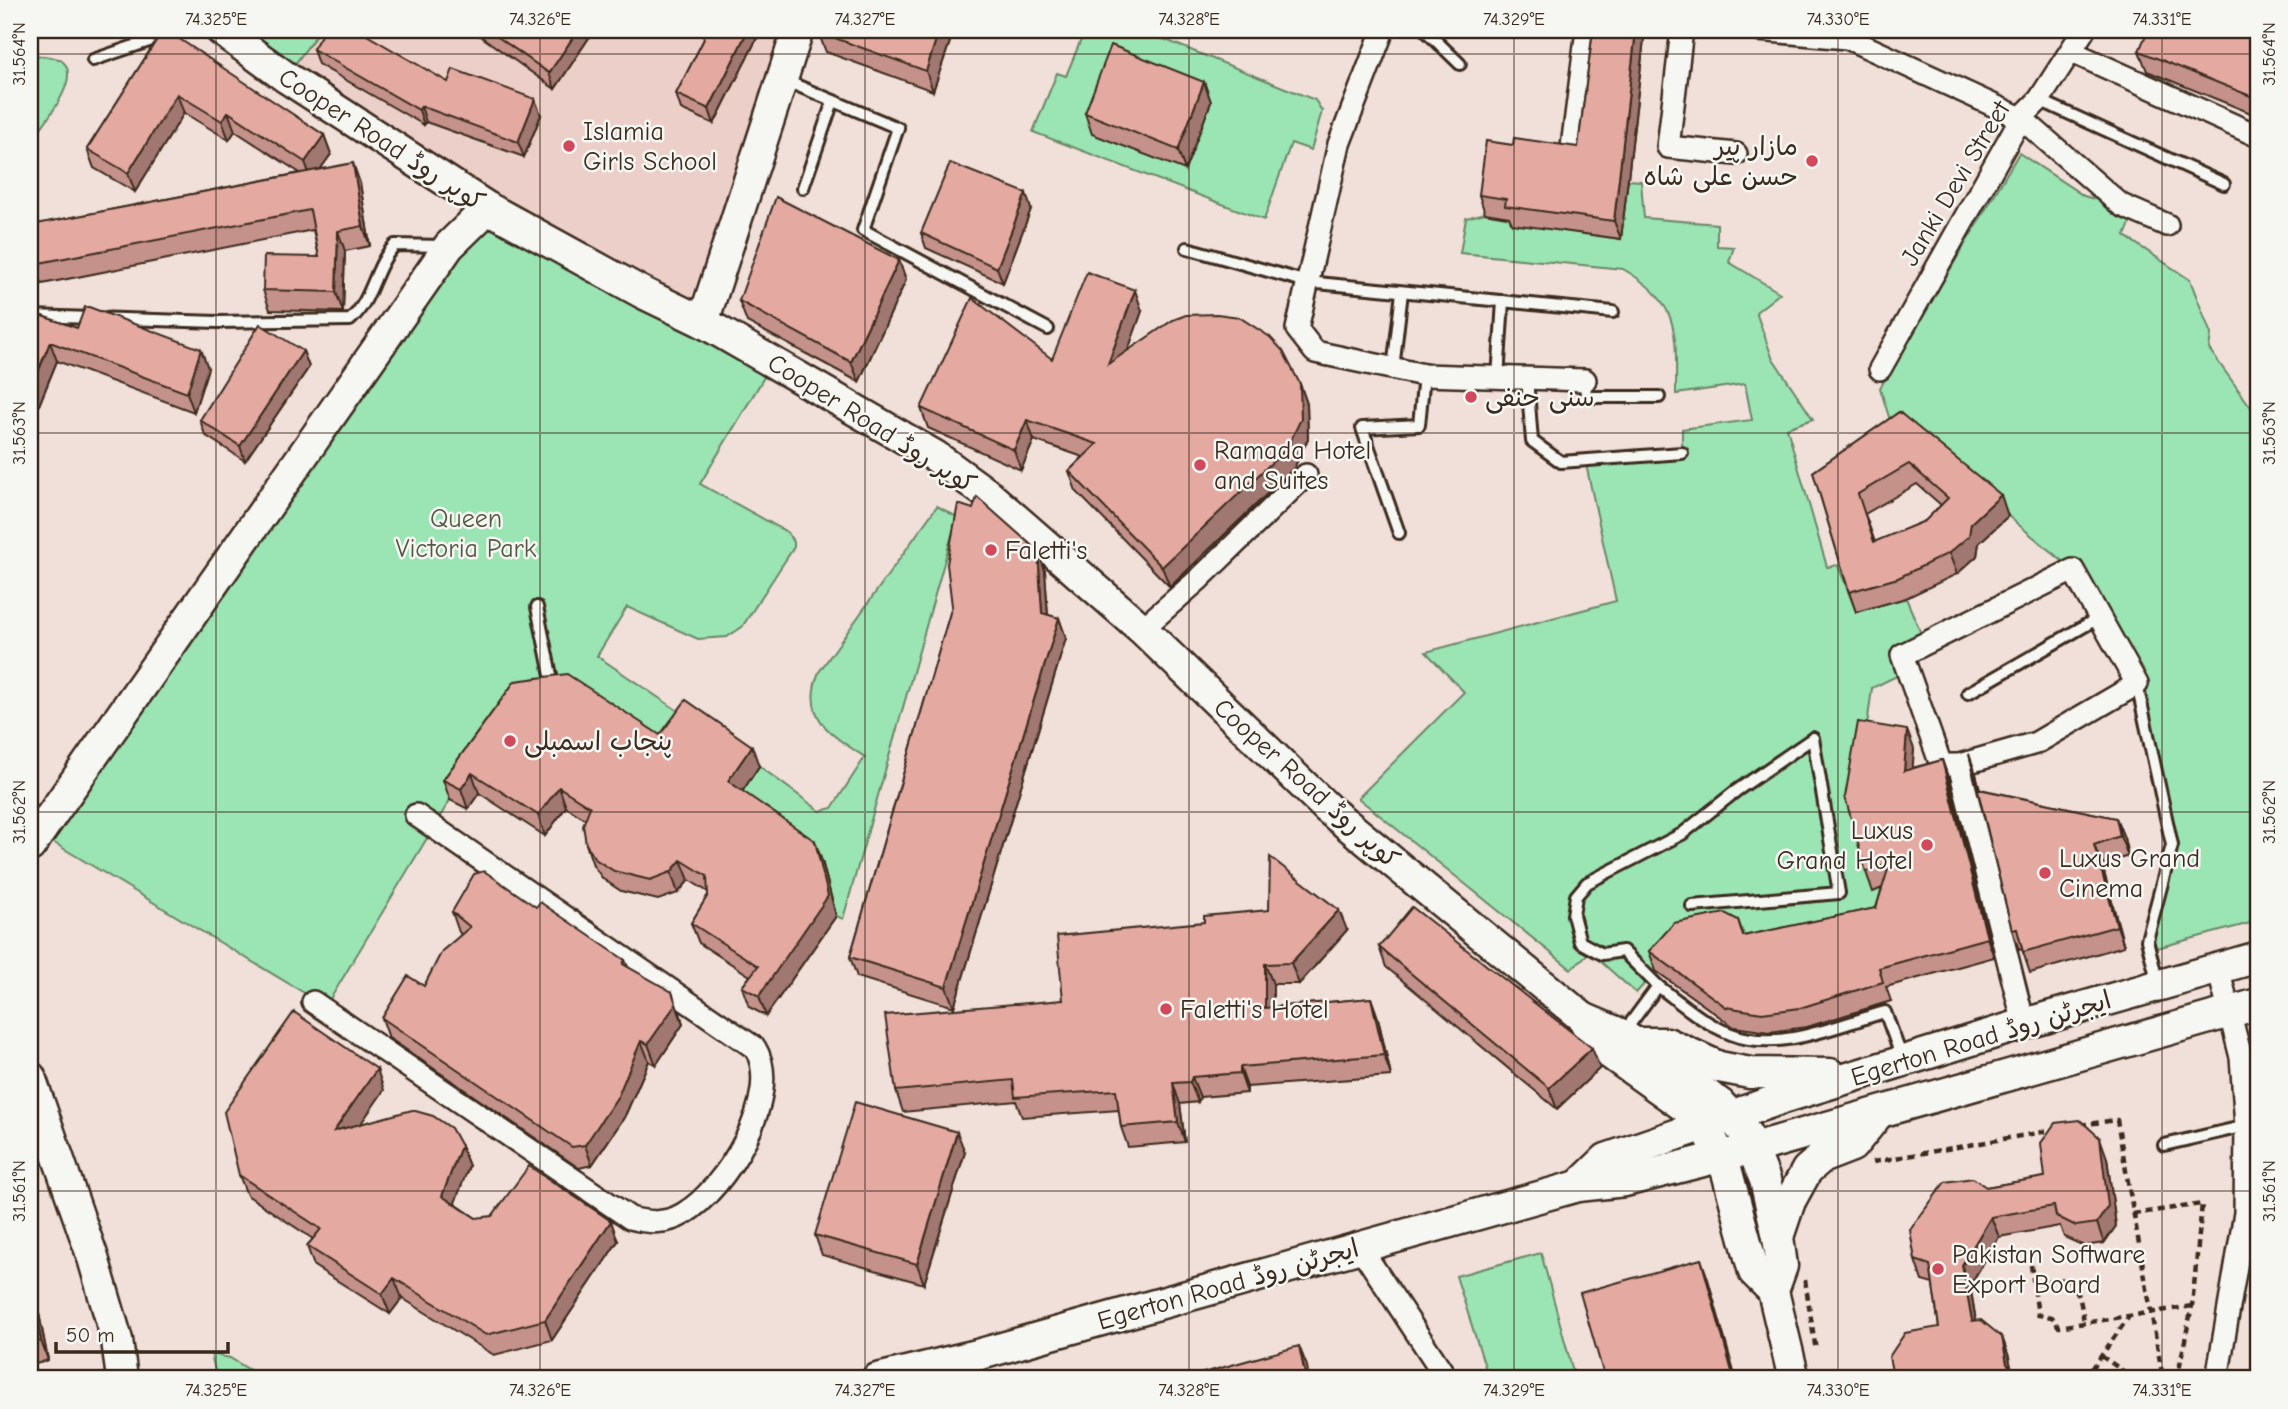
<svg xmlns="http://www.w3.org/2000/svg" width="2288" height="1409" viewBox="0 0 2288 1409" font-family="'Comic Neue','Playpen Sans Arabic',sans-serif">
<style>
.built{fill:#edcfc9}
.green{fill:#9be4b3;stroke:#6b8768;stroke-width:2}
.lines{fill:none;stroke-linecap:round;stroke-linejoin:round}
.lane-casing{stroke:#3b2a1e;stroke-width:16}
.street-casing{stroke:#3b2a1e;stroke-width:26}
.secondary-casing{stroke:#3b2a1e;stroke-width:35}
.path{stroke:#3b2a1e;stroke-width:4.5;stroke-dasharray:7 5;stroke-linecap:butt}
.lane{stroke:#f6f6f2;stroke-width:10}
.street{stroke:#f6f6f2;stroke-width:21}
.secondary{stroke:#f6f6f2;stroke-width:30}
.wall{fill:#c4928b;stroke:#3b2a1e;stroke-width:2;fill-rule:evenodd}
.shaded-wall{fill:#a07771;stroke:#3b2a1e;stroke-width:2}
.building{fill:#e4aaa2;stroke:#3b2a1e;stroke-width:2;fill-rule:evenodd}
.ticks{fill:none;stroke:#3b2a1e;stroke-width:2;stroke-opacity:0.45}
.poi-dot{fill:#d1495b;stroke:#f6f6f2;stroke-width:2.5}
.labels{text-anchor:middle;stroke-width:5;stroke-linejoin:round;paint-order:stroke}
.poi-label{font-size:26px;fill:#3b2a1e;stroke:#f6f6f2;text-anchor:start}
.street-label{font-size:26px;fill:#3b2a1e;stroke:#f6f6f2}
.park-label{font-size:26px;fill:#535843;stroke:#f6f6f2}
.neatline{fill:none;stroke:#3b2a1e;stroke-width:2.5}
.ticks-label{font-size:18px;text-anchor:middle;fill:#3b2a1e}
</style>
<rect width="100%" height="100%" fill="#f1dfda"/>
<filter id="ink" filterUnits="userSpaceOnUse"><feTurbulence type="fractalNoise" baseFrequency=".0143" numOctaves="2"/><feDisplacementMap in="SourceGraphic" scale="14" xChannelSelector="R" yChannelSelector="G"/><feConvolveMatrix kernelMatrix="1 2 1 2 8 2 1 2 1" color-interpolation-filters="sRGB"/></filter>
<g filter="url(#ink)">
<polygon class="built" points="232,30 791,30 687,309 485,214"/>
<g class="green">
<polygon points="238,30 320,30 292,68"/>
<polygon points="1085,30 1141,30 1315,100 1322,111 1311,150 1291,143 1264,220 1033,132 1057,73 1066,76"/>
<path d="M30 55C39 56 54 55 62 61 84 78 40 128 30 143Z"/>
<polygon points="2019,153 2084,196 2135,211 2125,236 2190,280 2211,334 2209,349 2258,417 2258,921 2149,950 2172,845 2138,689 2073,570 1889,417 1880,388"/>
<path d="M1628 180 1641 181 1644 218 1717 224V246L1734 247 1729 262 1780 293 1756 312 1772 357 1813 419 1787 428 1827 567 1838 565 1856 612 1906 598 1925 643 1907 671 1872 688 1865 741 1873 892 1887 886 1883 926 1656 971 1636 993 1590 952 1571 969 1358 798 1464 692 1426 652 1616 601 1585 460 1682 453V429L1752 420 1745 384 1676 394C1676 333 1681 302 1623 269L1460 253 1466 218 1485 213 1620 239Z"/>
<polygon points="480,207 775,359 700,484 787,532 794,542 794,547 742,627 727,637 698,639 627,607 597,656 693,721 667,755 522,701 450,800 326,1006 41,835"/>
<path d="M937 506 957 517 843 919 836 916 736 801 759 766 820 811 832 808 865 757C832 736 800 717 819 672Z"/>
<polygon points="1541,1253 1575,1379 1489,1379 1456,1276"/>
<polygon points="211,1354 230,1358 264,1379 217,1379"/>
</g>
<g class="lines">
<g class="lane-casing">
<g id="lane">
<polyline points="1425,30 1460,64"/>
<polyline points="93,60 152,40 168,30"/>
<polyline points="784,80 898,128 863,230 1048,329"/>
<polyline points="2039,100 2224,184"/>
<polyline points="803,188 833,101"/>
<polyline points="1187,248 1307,282 1613,312"/>
<path d="M30 316 218 322 350 320C373 300 374 266 395 245L443 246"/>
<polyline points="1393,369 1402,292"/>
<polyline points="1498,378 1503,301"/>
<polyline points="1527,378 1532,441 1561,462 1682,453"/>
<polyline points="1585,380 1586,397 1659,397"/>
<polyline points="1399,533 1362,428 1419,425 1424,375"/>
<polyline points="537,607 553,685"/>
<polyline points="2137,684 2172,845 2147,940 2158,984"/>
<polyline points="1968,693 2100,617"/>
<path d="M1658 986C1681 1003 1704 1024 1731 1034 1779 1053 1838 1025 1885 1012L1902 1058"/>
<polyline points="1624,1032 1658,986 1623,951 1602,954 1580,942 1573,915 1576,896 1587,883 1682,834 1736,791 1813,738 1839,893 1692,906"/>
<polyline points="2164,1145 2246,1126"/>
</g>
</g>
<g class="street-casing">
<g id="street">
<polyline points="1383,30 1339,144 1297,329 1315,352 1424,375 1585,380"/>
<polyline points="1682,30 1668,147 1736,154"/>
<polyline points="1758,30 1847,38 2021,118 2121,205 2167,225"/>
<polyline points="2072,52 2258,136"/>
<polyline points="1572,147 1587,30"/>
<polyline points="1880,369 2021,118 2039,100 2084,30"/>
<polyline points="1142,629 1199,579 1306,475"/>
<polyline points="1959,765 2036,743 2137,684 2073,570 1902,655 1941,765 1959,765 2024,1024"/>
<path d="M313 1002 630 1218C649 1223 666 1224 683 1214 725 1190 784 1095 755 1048L416 815"/>
<polyline points="1360,1247 1447,1379"/>
<polyline points="2217,1379 2245,1213 2246,1126 2241,1057 2218,968"/>
</g>
</g>
<g class="secondary-casing">
<g id="secondary">
<polyline points="221,30 287,78 488,208 643,293 703,322 935,456 986,493 1142,629 1327,808 1583,1018 1623,1035 1720,1104 1747,1135 1765,1180 1778,1237 1782,1266 1773,1291 1794,1379"/>
<polyline points="703,322 798,30"/>
<polyline points="30,846 449,246 488,208"/>
<polyline points="1583,1018 1598,1045 1692,1112 1706,1126 1727,1172 1754,1272 1773,1291"/>
<polyline points="1633,1043 1667,1043 1719,1067 1750,1073 1830,1074"/>
<polyline points="30,1077 93,1258 117,1340 122,1379"/>
<polyline points="1578,1186 1606,1159 1783,1098 2024,1024 2258,957"/>
<polyline points="1778,1237 1790,1201 1807,1170 1821,1158 1852,1146 1878,1114"/>
<polyline points="877,1379 977,1355 1578,1186 1625,1181 1754,1148 2258,1004"/>
</g>
</g>
<g class="path">
<polyline points="2080,1125 2117,1120 2163,1379"/>
<polyline points="1873,1162 2054,1130"/>
<polyline points="2133,1214 2202,1204 2192,1306 2177,1379"/>
<polyline points="2031,1265 2038,1315 2052,1317 2059,1327 2192,1306"/>
<polyline points="1805,1280 1816,1351"/>
<path d="M2033 1284 2066 1279C2081 1289 2081 1306 2084 1322"/>
<polyline points="2101,1356 2122,1370 2115,1379"/>
<polyline points="2089,1373 2097,1379"/>
<polyline points="2085,1379 2130,1315"/>
</g>
<use href="#lane" class="lane"/>
<use href="#street" class="street"/>
<use href="#secondary" class="secondary"/>
</g>
<g class="wall">
<polygon points="163,30 324,135 331,154 320,169 360,183 370,246 345,251 343,312 270,310 263,290 319,257 313,230 42,284 34,264 33,254 30,254 30,218 37,224 300,173 235,131 229,140 184,113 135,192 94,168 87,149"/>
<polygon points="472,30 594,30 555,89"/>
<polygon points="761,30 714,124 681,109 676,94 704,39"/>
<polygon points="819,30 954,30 933,91 826,52 818,32"/>
<polygon points="1593,30 1645,30 1621,239 1512,224 1509,217 1485,213 1479,195 1513,145 1578,147"/>
<polygon points="2258,30 2258,116 2147,71 2139,51"/>
<polygon points="313,49 541,115 524,157 426,122 424,125 318,64"/>
<polygon points="1204,82 1211,102 1185,170 1092,134 1085,113"/>
<polygon points="1031,209 1003,283 926,248 921,233"/>
<polygon points="899,260 906,280 859,382 747,322 739,301"/>
<polygon points="1142,311 1128,350 1300,384 1307,404 1308,439 1294,468 1170,587 1076,491 1069,471 1083,457 1034,440 1021,470 928,428 921,408 1052,359"/>
<polygon points="30,312 77,328 208,368 194,412 57,361 37,410 30,407"/>
<polygon points="303,351 309,367 245,461 205,435 200,420"/>
<path d="M1899 412 2008 516 1979 543 1977 556 1957 574 1906 598 1856 612 1849 592 1813 472ZM1917 484 1941 505 1925 521 1875 542 1865 514Z"/>
<polygon points="1045,571 1048,615 1059,618 1066,638 954,1007 857,977 850,957 952,606"/>
<polygon points="515,681 660,735 759,766 742,791 822,861 836,916 766,1016 749,1007 742,987 750,976 699,943 691,923 708,895 708,892 689,880 678,893 658,900 621,891 603,879 593,865 586,844 585,819 566,807 545,836 479,793 468,809 450,800 443,780"/>
<polygon points="1914,749 1912,768 1942,760 1949,780 1994,957 1886,987 1891,1001 1807,1027 1769,1032 1734,1027 1656,971 1649,951 1738,920 1744,936 1876,908 1882,888 1873,892 1866,872"/>
<polygon points="1976,774 1980,789 2116,818 2124,838 2128,856 2102,865 2124,946 2030,973 2022,949 2019,950 2012,930"/>
<polygon points="536,907 625,960 628,967 680,1012 683,1024 656,1065 649,1061 625,1116 592,1165 579,1168 389,1038 382,1018 424,986 461,934 459,932 452,912"/>
<polygon points="1204,922 1347,930 1299,984 1273,984 1273,1007 1371,998 1378,1018 1391,1076 1247,1087 1247,1093 1200,1097 1198,1102 1180,1104 1185,1142 1128,1147 1121,1127 1119,1110 1022,1117 1016,1101 903,1112 896,1091"/>
<polygon points="1379,947 1600,1068 1557,1109 1386,967"/>
<polygon points="384,1090 360,1124 461,1146 469,1166 454,1203 476,1218 618,1241 552,1340 494,1355 402,1298 390,1314 314,1266 307,1246 313,1239 247,1195 239,1175"/>
<polygon points="965,1152 924,1284 822,1255 815,1235"/>
<polygon points="2107,1158 2116,1226 2104,1243 2084,1246 2064,1237 2060,1226 1999,1237 1970,1285 1976,1321 2002,1337 2009,1357 2011,1367 2026,1379 1894,1379 1893,1376 1939,1327 1933,1284 1922,1281 1915,1260 1986,1187 2045,1177"/>
<polygon points="30,1284 37,1303 48,1360 30,1366"/>
</g>
<g class="shaded-wall">
<polygon points="578,30 594,30 555,89 549,73"/>
<polygon points="748,30 761,30 714,124 709,109"/>
<polygon points="939,30 954,30 933,91 926,71"/>
<polygon points="1636,30 1645,30 1621,239 1614,221"/>
<polygon points="1204,82 1211,102 1185,170 1178,150"/>
<polygon points="177,94 184,113 135,192 128,173"/>
<polygon points="535,99 541,115 524,157 518,142"/>
<polygon points="421,106 426,122 424,125 419,110"/>
<polygon points="228,112 235,131 229,140 222,121"/>
<polygon points="324,135 331,154 312,181 305,162"/>
<polygon points="353,163 360,183 370,246 363,226"/>
<polygon points="1026,193 1031,209 1003,283 997,268"/>
<polygon points="338,231 345,251 343,312 336,292"/>
<polygon points="899,260 906,280 859,382 851,362"/>
<polygon points="1135,290 1142,311 1116,384 1108,364"/>
<polygon points="50,342 57,361 37,410 31,391"/>
<polygon points="201,349 208,368 194,412 187,393"/>
<polygon points="303,351 309,367 245,461 240,446"/>
<polygon points="1300,384 1307,404 1308,439 1294,468 1170,587 1162,567"/>
<polygon points="1027,420 1034,440 1021,470 1014,450"/>
<polygon points="2001,495 2008,516 1979,543 1977,556 1957,574 1949,553 1971,523"/>
<polygon points="1038,551 1045,571 1049,633 1042,613"/>
<polygon points="1059,618 1066,638 954,1007 946,987"/>
<polygon points="1907,730 1914,749 1911,790 1904,771"/>
<polygon points="752,746 759,766 736,801 728,781"/>
<polygon points="1969,754 1976,774 1985,809 1978,789"/>
<polygon points="1942,760 1949,780 1994,957 1987,938"/>
<polygon points="472,773 479,793 468,809 461,789"/>
<polygon points="559,787 566,807 545,836 538,815"/>
<polygon points="2116,818 2124,838 2128,856 2120,836"/>
<polygon points="815,841 822,861 836,916 766,1016 759,996"/>
<polygon points="2094,845 2102,865 2124,946 2117,926"/>
<polygon points="681,860 689,880 678,893 671,872"/>
<polygon points="1339,910 1347,930 1299,984 1291,963"/>
<polygon points="1265,964 1273,984 1273,1028 1265,1008"/>
<polygon points="672,992 683,1024 656,1065 648,1044"/>
<polygon points="1371,998 1378,1018 1391,1076 1384,1055"/>
<polygon points="641,1041 649,1061 625,1116 592,1165 585,1145"/>
<polygon points="1592,1048 1600,1068 1557,1109 1549,1088"/>
<polygon points="1240,1067 1247,1087 1247,1093 1240,1073"/>
<polygon points="377,1069 384,1090 342,1151 334,1131"/>
<polygon points="1192,1077 1200,1097 1198,1102 1190,1082"/>
<polygon points="1173,1083 1180,1104 1185,1142 1178,1122"/>
<polygon points="957,1132 965,1152 924,1284 917,1264"/>
<polygon points="2100,1138 2107,1158 2116,1226 2104,1243 2097,1223"/>
<polygon points="461,1146 469,1166 450,1216 442,1196"/>
<polygon points="1991,1217 1999,1237 1970,1285 1979,1341 1972,1321 1962,1265"/>
<polygon points="611,1221 618,1241 552,1340 545,1320"/>
<polygon points="1701,1259 1708,1279 1736,1379 1734,1379"/>
<polygon points="394,1278 402,1298 390,1314 382,1294"/>
<polygon points="30,1284 37,1303 48,1360 41,1341"/>
<polygon points="2002,1337 2009,1357 2013,1379 2007,1364"/>
<polygon points="1299,1346 1307,1366 1309,1379 1306,1379"/>
</g>
<g class="building">
<polygon points="163,30 166,30 324,135 305,162 228,112 222,121 177,94 128,173 87,149"/>
<polygon points="324,30 358,30 448,82 453,69 535,99 518,142 421,106 419,110 313,49"/>
<polygon points="488,30 578,30 549,73"/>
<polygon points="701,30 748,30 709,109 676,94 704,39"/>
<polygon points="819,30 939,30 926,71 818,32"/>
<polygon points="1593,30 1636,30 1614,221 1505,206 1506,199 1479,195 1486,141 1513,145 1514,138 1578,147"/>
<polygon points="2148,30 2258,30 2258,99 2139,51"/>
<polygon points="1111,45 1204,82 1178,150 1085,113"/>
<polygon points="353,163 363,226 338,231 336,292 263,290 264,256 319,257 310,210 34,264 30,235 30,218 37,224"/>
<polygon points="950,163 1026,193 997,268 921,233"/>
<polygon points="776,197 899,260 851,362 739,301"/>
<polygon points="1087,272 1135,290 1108,364 1173,320 1186,315 1217,314 1239,317 1270,337 1283,351 1300,384 1301,419 1287,448 1162,567 1069,471 1097,444 1027,420 1014,450 921,408 972,298 1052,359"/>
<polygon points="85,307 89,307 201,349 187,393 50,342 30,391 30,312 77,328"/>
<polygon points="260,324 303,351 240,446 200,420"/>
<path d="M1899 412 2001 495 1971 523 1969 536 1949 553 1898 578 1849 592 1813 472ZM1909 464 1948 498 1925 521 1874 542 1858 494Z"/>
<polygon points="977,497 1038,551 1042,613 1059,618 946,987 850,957 952,606 947,564 958,504 973,509"/>
<polygon points="567,674 660,735 686,700 752,746 728,781 815,841 828,896 759,996 742,987 758,966 691,923 708,895 707,876 681,860 671,872 650,880 614,871 595,859 586,844 583,825 590,807 559,787 538,815 472,773 461,789 443,780 515,681"/>
<polygon points="1858,722 1907,730 1904,771 1942,760 1987,938 1879,968 1883,982 1800,1008 1762,1013 1726,1007 1649,951 1674,923 1725,913 1738,920 1743,936 1876,908 1890,863 1866,872 1845,797"/>
<polygon points="1969,754 1978,789 2116,818 2120,836 2094,845 2117,926 2023,952 2017,929 2012,930"/>
<polygon points="1270,857 1339,910 1291,963 1265,964 1265,1008 1371,998 1384,1055 1240,1067 1240,1073 1192,1077 1190,1082 1173,1083 1178,1122 1121,1127 1116,1090 1015,1097 1013,1080 896,1091 885,1015 1063,1000 1057,936 1204,922 1204,916 1269,910"/>
<polygon points="484,871 536,907 540,902 625,960 623,964 672,992 676,1004 648,1044 641,1041 618,1096 585,1145 572,1147 382,1018 408,976 424,986 442,951 470,927 452,912 474,874"/>
<polygon points="1412,907 1592,1048 1549,1088 1379,947"/>
<polygon points="294,1012 377,1069 334,1131 412,1110 433,1116 451,1128 461,1146 442,1196 476,1218 492,1216 529,1166 611,1221 545,1320 486,1335 394,1278 382,1294 307,1246 321,1229 239,1175 224,1112"/>
<polygon points="855,1102 957,1132 917,1264 815,1235"/>
<polygon points="2080,1120 2100,1138 2108,1206 2097,1223 2076,1226 2056,1216 2054,1206 1991,1217 1962,1265 1972,1321 1981,1320 2002,1337 2007,1364 2026,1379 1899,1379 1893,1376 1889,1357 1905,1333 1939,1327 1930,1265 1915,1260 1910,1230 1945,1182 1973,1178 1986,1187 2045,1177 2041,1143 2055,1123"/>
<polygon points="1701,1259 1734,1379 1605,1379 1580,1293"/>
<polygon points="30,1284 41,1341 30,1344"/>
<polygon points="1299,1346 1306,1379 1182,1379"/>
</g>
</g>
<path class="ticks" d="M216 30V1379M540 30V1379M865 30V1379M1189 30V1379M1514 30V1379M1838 30V1379M2162 30V1379M30 54H2258M30 433H2258M30 812H2258M30 1191H2258"/>
<g class="poi-dot">
<circle cx="569" cy="146" r="7"/>
<circle cx="1812" cy="161" r="7"/>
<circle cx="1471" cy="397" r="7"/>
<circle cx="1200" cy="465" r="7"/>
<circle cx="991" cy="550" r="7"/>
<circle cx="510" cy="741" r="7"/>
<circle cx="1927" cy="845" r="7"/>
<circle cx="2045" cy="873" r="7"/>
<circle cx="1166" cy="1009" r="7"/>
<circle cx="1938" cy="1269" r="7"/>
</g>
<g class="labels">
<g class="poi-label">
<text x="583" y="140">Islamia<tspan x="583" dy="30">Girls School</tspan></text>
<text x="1798" y="155" text-anchor="end">مازار پیر<tspan x="1798" dy="30">حسن علی شاہ</tspan></text>
<text x="1485" y="406">سنی حنفی</text>
<text x="1214" y="459">Ramada Hotel<tspan x="1214" dy="30">and Suites</tspan></text>
<text x="1005" y="559">Faletti's</text>
<text x="524" y="750">پنجاب اسمبلی</text>
<text x="1913" y="839" text-anchor="end">Luxus<tspan x="1913" dy="30">Grand Hotel</tspan></text>
<text x="2059" y="867">Luxus Grand<tspan x="2059" dy="30">Cinema</tspan></text>
<text x="1180" y="1018">Faletti's Hotel</text>
<text x="1952" y="1263">Pakistan Software<tspan x="1952" dy="30">Export Board</tspan></text>
</g>
<g class="street-label">
<text transform="translate(382 139) rotate(33)" y="9">Cooper Road کوپر روڈ</text>
<text transform="translate(1955 183) rotate(-59)" y="9">Janki Devi Street</text>
<text transform="translate(872 423) rotate(32)" y="9">Cooper Road کوپر روڈ</text>
<text transform="translate(1307 783) rotate(42)" y="9">Cooper Road کوپر روڈ</text>
<text transform="translate(1981 1038) rotate(-17)" y="9">Egerton Road ایجرٹن روڈ</text>
<text transform="translate(1228 1284) rotate(-16)" y="9">Egerton Road ایجرٹن روڈ</text>
</g>
<g class="park-label">
<text x="466" y="527">Queen<tspan x="466" dy="30">Victoria Park</tspan></text>
</g>
</g>
<rect width="2288" height="1409" fill="none" stroke="#f6f6f2" stroke-width="77"/>
<path d="M56 1342v10h172v-10" fill="none" stroke="#3b2a1e" stroke-width="3.5"/>
<text x="66" y="1342" font-size="21" fill="#3b2a1e" stroke="#f6f6f2" stroke-width="5" paint-order="stroke">50 m</text>
<rect x="38" y="38" width="2212" height="1332" class="neatline"/>
<g class="ticks-label">
<text x="216" y="25">74.325°E</text>
<text x="540" y="25">74.326°E</text>
<text x="865" y="25">74.327°E</text>
<text x="1189" y="25">74.328°E</text>
<text x="1514" y="25">74.329°E</text>
<text x="1838" y="25">74.330°E</text>
<text x="2162" y="25">74.331°E</text>
<text transform="translate(19 54) rotate(-90)" y="6">31.564°N</text>
<text transform="translate(2269 54) rotate(-90)" y="6">31.564°N</text>
<text transform="translate(19 433) rotate(-90)" y="6">31.563°N</text>
<text transform="translate(2269 433) rotate(-90)" y="6">31.563°N</text>
<text transform="translate(19 812) rotate(-90)" y="6">31.562°N</text>
<text transform="translate(2269 812) rotate(-90)" y="6">31.562°N</text>
<text transform="translate(19 1191) rotate(-90)" y="6">31.561°N</text>
<text transform="translate(2269 1191) rotate(-90)" y="6">31.561°N</text>
<text x="216" y="1396">74.325°E</text>
<text x="540" y="1396">74.326°E</text>
<text x="865" y="1396">74.327°E</text>
<text x="1189" y="1396">74.328°E</text>
<text x="1514" y="1396">74.329°E</text>
<text x="1838" y="1396">74.330°E</text>
<text x="2162" y="1396">74.331°E</text>
</g>
</svg>
